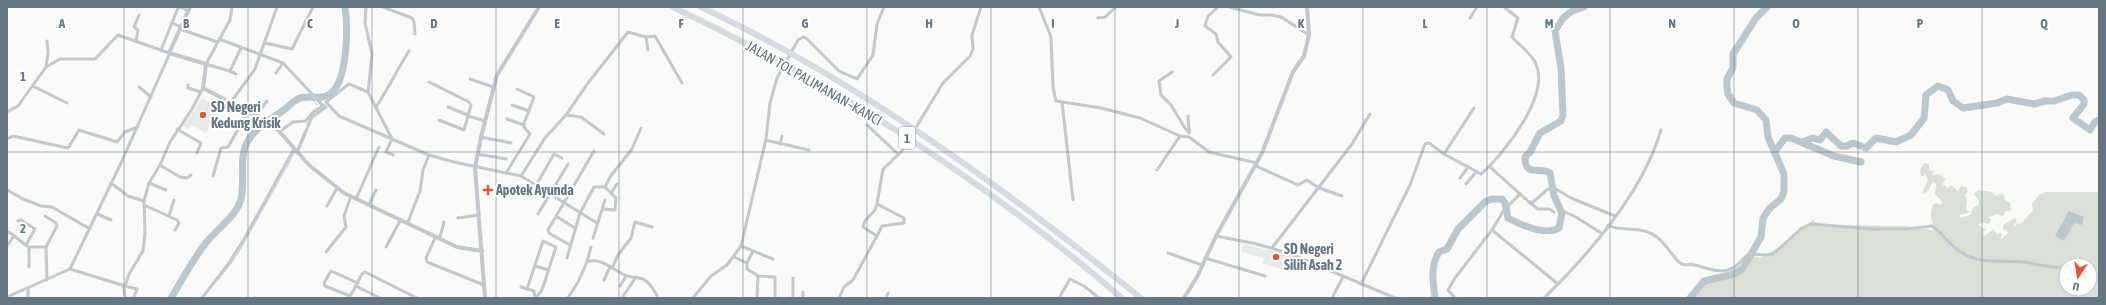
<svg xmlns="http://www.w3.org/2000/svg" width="2106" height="305" viewBox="0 0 2106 305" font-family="'Asap Condensed',sans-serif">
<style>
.built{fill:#e8e9e9}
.green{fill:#dadfd7;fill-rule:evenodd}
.water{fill:#bbc7cb}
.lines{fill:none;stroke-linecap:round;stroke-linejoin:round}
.stream{stroke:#bbc7cb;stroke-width:1}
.river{stroke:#bbc7cb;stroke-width:7}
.minor{stroke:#c3c8cc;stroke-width:3}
.tertiary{stroke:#c3c8cc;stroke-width:4}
.motorway{stroke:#d6dbdf;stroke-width:6}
.grid{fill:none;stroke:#657683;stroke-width:1;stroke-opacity:0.55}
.poi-dot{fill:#e4572e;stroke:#fff;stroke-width:1.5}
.labels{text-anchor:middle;stroke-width:4;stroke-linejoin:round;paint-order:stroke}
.shield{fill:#fff;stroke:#939fa8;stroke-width:1}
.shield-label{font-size:13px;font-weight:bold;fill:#657683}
.street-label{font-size:14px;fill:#657683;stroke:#fff}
.poi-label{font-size:14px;font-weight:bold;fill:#657683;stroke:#fff;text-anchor:start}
.grid-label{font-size:13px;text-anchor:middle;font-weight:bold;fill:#657683;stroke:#fff;stroke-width:4;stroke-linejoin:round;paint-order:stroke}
</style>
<rect width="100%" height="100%" fill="#fafaf8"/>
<g class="built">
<polygon points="202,98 218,108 216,116 206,133 192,125 189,129 183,126"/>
<polygon points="1243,244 1292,256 1288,270 1263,264 1264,258 1241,252"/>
</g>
<path class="green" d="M1924 163 1929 164V170L1934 171 1931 175 1938 174 1946 179 1942 184 1948 188 1949 186H1953L1958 192 1961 186 1966 187 1968 192 1964 195 1967 199 1966 210 1970 212 1960 215V218L1970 215 1973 208 1979 204V201L1974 194 1978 190 1992 192 1996 196 2000 194 2004 195 2005 200 2010 203 2011 210 2005 212 2003 216 1995 214 1993 216 1988 217 1991 220 1989 224 1981 222 1978 225 1986 229 1983 233 1985 236 1993 229 1997 234 2001 233 2002 235 2000 240 2009 233 2003 229V225L2015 218 2017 222 2012 226H2016L2017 223 2021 224 2033 210 2032 204 2039 195 2046 192H2099V298H1694L1705 283C1726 275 1742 280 1752 256L1761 258 1790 241 1791 238 1813 220 1818 225 1907 226 1937 231C1931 221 1929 216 1933 205L1936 203 1941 205 1942 202 1935 194 1936 184 1933 182 1927 192 1922 193 1928 180 1925 173 1924 176H1921L1920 170ZM2066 265H2090V289H2066Z"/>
<polygon class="water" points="2069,211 2084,217 2082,225 2074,223 2064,241 2055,236"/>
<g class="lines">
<g class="stream">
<polyline points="311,98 317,105"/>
<polyline points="307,125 310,119"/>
<polyline points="297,149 305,130"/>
<polyline points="219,279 237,255 295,152"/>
</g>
<g class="river">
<polyline points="1802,142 1813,138 1820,140 1826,132 1841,146 1847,146 1853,143 1866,148 1876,138 1896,142 1911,135 1924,118 1926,95 1938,86 1948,90 1953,101 1963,108 1997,103 2007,99 2034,104 2045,101 2054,101 2072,95 2079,95 2084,100 2084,104 2073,118 2090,130 2095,122 2099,120"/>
<polyline points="1775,151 1785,138 1791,138 1834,156 1861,162"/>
<path d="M171 298C182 280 192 261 205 244 213 233 229 221 236 210 250 189 235 160 249 139 258 126 271 119 284 110 288 107 293 101 298 99 308 94 320 101 330 94 348 81 348 27 345 7"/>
<path d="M1435 298C1433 282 1430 266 1439 252L1447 249 1458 229 1486 201 1492 199H1502L1505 203 1508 218C1521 225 1545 236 1559 228L1562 213 1554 196 1550 173C1540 166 1525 178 1525 157L1530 152 1540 133 1561 121 1563 115 1561 68 1555 31 1563 18 1572 11 1584 7"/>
<polyline points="1690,298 1704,281 1734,274 1743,268 1761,237 1763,218 1770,208 1781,199 1784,192 1784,174 1768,137 1766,120 1757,110 1734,103 1728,94 1727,87 1727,79 1733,68 1733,54 1756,18 1767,7"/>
</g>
<g class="minor">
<path d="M232 7 230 20 206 64C217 68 226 69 236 74"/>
<polyline points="366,7 365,23 372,54 368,92 392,139"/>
<polyline points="383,7 412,18 414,22 415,34"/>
<polyline points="1039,7 1051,37 1053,87 1056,101 1101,108 1140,118 1180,136 1189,137 1209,152 1257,163"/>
<polyline points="1229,7 1260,15 1272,15 1281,17 1309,35"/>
<polyline points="1098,18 1105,17 1116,7"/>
<polyline points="1470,18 1477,7"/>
<polyline points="172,23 181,27"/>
<polyline points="180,29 217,42"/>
<polyline points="646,37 648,50"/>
<polyline points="219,39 283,63 325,108"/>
<polyline points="136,41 138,30 134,27 139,15"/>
<polyline points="265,43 292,49 313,7"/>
<polyline points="161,50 178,8 181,7 188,11"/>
<polyline points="46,67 48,53 47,41"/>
<polyline points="230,71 241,48"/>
<polyline points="1172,72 1159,81 1161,95 1171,105 1185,128 1189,132"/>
<polyline points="276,73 283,63"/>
<polyline points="1213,75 1231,57 1218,42 1216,34 1205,26 1208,16 1218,7"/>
<polyline points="470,79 493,87"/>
<polyline points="429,82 469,102 471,105 468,116 485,121"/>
<polyline points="188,85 188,88 201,92"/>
<polyline points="33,86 67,103"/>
<polyline points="139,87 151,97"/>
<polyline points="368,92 349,84 326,102 339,116 392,139"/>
<polyline points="231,102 255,69 277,7"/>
<polyline points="1062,102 1073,200"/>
<polyline points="512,105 529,111"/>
<path d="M376 107C388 89 397 70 409 51"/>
<polyline points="448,107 468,115"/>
<polyline points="7,112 18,106 46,67 60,59 95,59 118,35 169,53"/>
<polyline points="566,115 581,117 604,134"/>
<polyline points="256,116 267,101"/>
<polyline points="1188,116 1189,133"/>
<polyline points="507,119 524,125"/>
<polyline points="439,120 464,130 468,116"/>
<polyline points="867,125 898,154"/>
<polyline points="177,129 201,143 197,153"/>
<polyline points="279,132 293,122 306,121 313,112 324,105"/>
<polyline points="481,137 511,143"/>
<polyline points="7,139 13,136 68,148 79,130 117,142 125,132 138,127"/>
<polyline points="765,140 809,150"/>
<polyline points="780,144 782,136"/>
<polyline points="297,153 312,117 326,107"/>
<polyline points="477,154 506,159"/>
<polyline points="1444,154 1474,108"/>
<polyline points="393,155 386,152 392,139 429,155 454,162 521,176 597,223"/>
<polyline points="160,165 180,177 187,178 191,175"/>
<polyline points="1256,166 1298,185 1307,180 1319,188 1342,196"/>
<polyline points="1490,167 1529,202 1533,202 1548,189 1554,188 1571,198 1615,216"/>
<polyline points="1157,170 1180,136"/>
<polyline points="506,173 530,134 523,126 534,97 517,89"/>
<polyline points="213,176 221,148 228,147 248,112"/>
<polyline points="521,176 545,138 566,115 588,83 628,32 646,37 655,36 682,83"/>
<polyline points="1460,178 1468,167"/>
<polyline points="111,183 128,196 144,201"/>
<polyline points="149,183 166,190"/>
<polyline points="1466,184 1476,172"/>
<polyline points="7,190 23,199 41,206 52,207 90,229"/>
<polyline points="611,193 617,184"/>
<polyline points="530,196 554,154 562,158"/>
<polyline points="356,199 379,147"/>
<polyline points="1529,202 1538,209 1549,209 1554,212"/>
<polyline points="877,204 904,218 904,223 882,226 877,236 863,227 865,221 875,210 877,204 883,169 901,152 943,83 970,56 973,49 972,35 981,7"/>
<polyline points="144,205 177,220 179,223 175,230"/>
<polyline points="369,205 376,190"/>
<polyline points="327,206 337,188"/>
<polyline points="603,209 615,210 616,198 605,187 610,177 632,149 641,128"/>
<polyline points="1565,212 1576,217 1601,233"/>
<polyline points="97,214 111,220"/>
<polyline points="538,214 568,164"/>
<polyline points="45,216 56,223 57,226 46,247 47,280"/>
<polyline points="169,216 174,200"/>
<polyline points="556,216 575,228"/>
<polyline points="458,218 479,215"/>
<polyline points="18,221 21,220 35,229 26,245"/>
<polyline points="408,222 420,191 423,170 429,155"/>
<path d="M1608 225C1621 232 1636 226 1650 233 1664 239 1669 253 1680 263 1685 267 1689 263 1695 265 1708 268 1722 276 1736 266 1741 262 1744 257 1749 254L1767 255 1773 254 1802 228 1811 224 1873 229H1907L1932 226C1944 234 1950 247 1964 254 1981 264 2003 260 2022 262 2038 263 2047 269 2064 267"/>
<polyline points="1492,230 1558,284"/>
<polyline points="9,232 14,236"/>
<polyline points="436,236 426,258 427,262 484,285"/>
<polyline points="1216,236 1257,244 1291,254 1395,298"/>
<polyline points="440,237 444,222"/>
<polyline points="593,238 605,200"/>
<polyline points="570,245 549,233 548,230 594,151"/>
<polyline points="7,246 14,236 27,246"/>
<polyline points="741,246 773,259"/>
<polyline points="386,247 401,219"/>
<polyline points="1272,248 1352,144 1370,114"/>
<polyline points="753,251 747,263 747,269 758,276 775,277 775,298"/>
<polyline points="326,252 346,227 344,216 351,196"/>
<polyline points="1168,253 1202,265"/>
<polyline points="734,257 747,263"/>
<polyline points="567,258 580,213 594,187 605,187"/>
<polyline points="1205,258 1265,276"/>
<polyline points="587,262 591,247"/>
<polyline points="535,266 549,270"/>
<polyline points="29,267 29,247 46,247"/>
<polyline points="612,268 618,255 631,238 635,222 652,227"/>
<polyline points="70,269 125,286 129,274 143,251 145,233 144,201 149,183 160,165 170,142 192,109 203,88"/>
<polyline points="604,280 610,267"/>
<path d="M358 283 331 271 324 283 325 286 350 296C355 289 358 281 362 274L365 272 417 298"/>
<path d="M1361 284 1410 185 1425 144 1429 143 1444 154 1481 174C1504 154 1550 96 1536 64 1532 54 1519 45 1512 37L1518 18 1504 7"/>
<polyline points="124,286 137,289 134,297"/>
<polyline points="124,286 125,298"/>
<polyline points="356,286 380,298"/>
<polyline points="620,286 626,276"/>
<polyline points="521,287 534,291 535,298"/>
<polyline points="527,289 543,241 556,247 542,290 536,298"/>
<polyline points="7,297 70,269 121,163 170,53"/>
<polyline points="28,298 28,288"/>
<polyline points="202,298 229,263 244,239 294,149"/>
<polyline points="254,298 255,298"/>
<path d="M568 298 578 282 587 262C600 256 616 272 627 276 633 278 640 277 645 280 651 285 655 291 658 298"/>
<polyline points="622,298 636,277"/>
<polyline points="693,298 711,276 727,265 741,246 766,139 770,103 777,78 798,40 803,37 806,38 839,71 857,79 873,55 877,24 884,7"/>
<polyline points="757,298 758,276"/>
<polyline points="793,298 793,278"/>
<polyline points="803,298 803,292"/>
<polyline points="839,298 844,287 853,280 877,236"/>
<polyline points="886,298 888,293"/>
<polyline points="1059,298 1070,279 1084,286 1099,298"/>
<polyline points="1332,298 1343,277"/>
<polyline points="1455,298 1448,290 1455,278 1492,230 1504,210 1520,194"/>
<path d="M1544 298C1590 253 1643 192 1661 130"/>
</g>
<g class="tertiary">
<polyline points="190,7 169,53 206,64 203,88 258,117 278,130 309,165 344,193 457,247 482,251"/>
<polyline points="485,298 475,168 481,137 497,75 539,7"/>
<polyline points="1184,298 1197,277 1216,236 1262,153 1293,72 1304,56 1309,35 1307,7"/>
</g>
<g class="motorway">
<path d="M673 7C834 84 987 182 1122 298"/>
<path d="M701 7C860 82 1005 189 1141 298"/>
</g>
</g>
<path class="grid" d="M124 7V298M248 7V298M372 7V298M496 7V298M619 7V298M743 7V298M867 7V298M991 7V298M1115 7V298M1239 7V298M1363 7V298M1487 7V298M1610 7V298M1734 7V298M1858 7V298M1982 7V298M7 152H2099"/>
<g class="poi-dot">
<circle cx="203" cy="115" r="4"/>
<path d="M486 184h4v4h4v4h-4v4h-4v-4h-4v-4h4z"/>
<circle cx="1276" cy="257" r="4"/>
</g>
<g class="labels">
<rect class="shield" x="899" y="127" width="16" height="22" rx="3"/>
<g class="shield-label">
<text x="907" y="143">1</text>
</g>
<g class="street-label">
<text transform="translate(814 83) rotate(30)" y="5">JALAN TOL PALIMANAN–KANCI</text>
</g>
<g class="poi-label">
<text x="211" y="112">SD Negeri<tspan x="211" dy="16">Kedung Krisik</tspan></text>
<text x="496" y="195">Apotek Ayunda</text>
<text x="1284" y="254">SD Negeri<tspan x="1284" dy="16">Silih Asah 2</tspan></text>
</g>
</g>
<g class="grid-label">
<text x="62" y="28">A</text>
<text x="186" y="28">B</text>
<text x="310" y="28">C</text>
<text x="434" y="28">D</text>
<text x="557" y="28">E</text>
<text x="681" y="28">F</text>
<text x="805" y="28">G</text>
<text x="929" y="28">H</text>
<text x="1053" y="28">I</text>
<text x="1177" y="28">J</text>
<text x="1301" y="28">K</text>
<text x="1425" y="28">L</text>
<text x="1549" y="28">M</text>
<text x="1672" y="28">N</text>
<text x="1796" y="28">O</text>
<text x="1920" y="28">P</text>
<text x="2044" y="28">Q</text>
<text x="23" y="81">1</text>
<text x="23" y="233">2</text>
</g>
<rect width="2106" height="305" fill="none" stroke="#657683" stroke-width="16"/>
<g transform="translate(2078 277) rotate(192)"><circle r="19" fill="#ffffff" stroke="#c1c8cd"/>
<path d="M0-3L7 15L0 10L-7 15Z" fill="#e4572e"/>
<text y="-6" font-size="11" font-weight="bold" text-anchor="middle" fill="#657683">U</text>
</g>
</svg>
